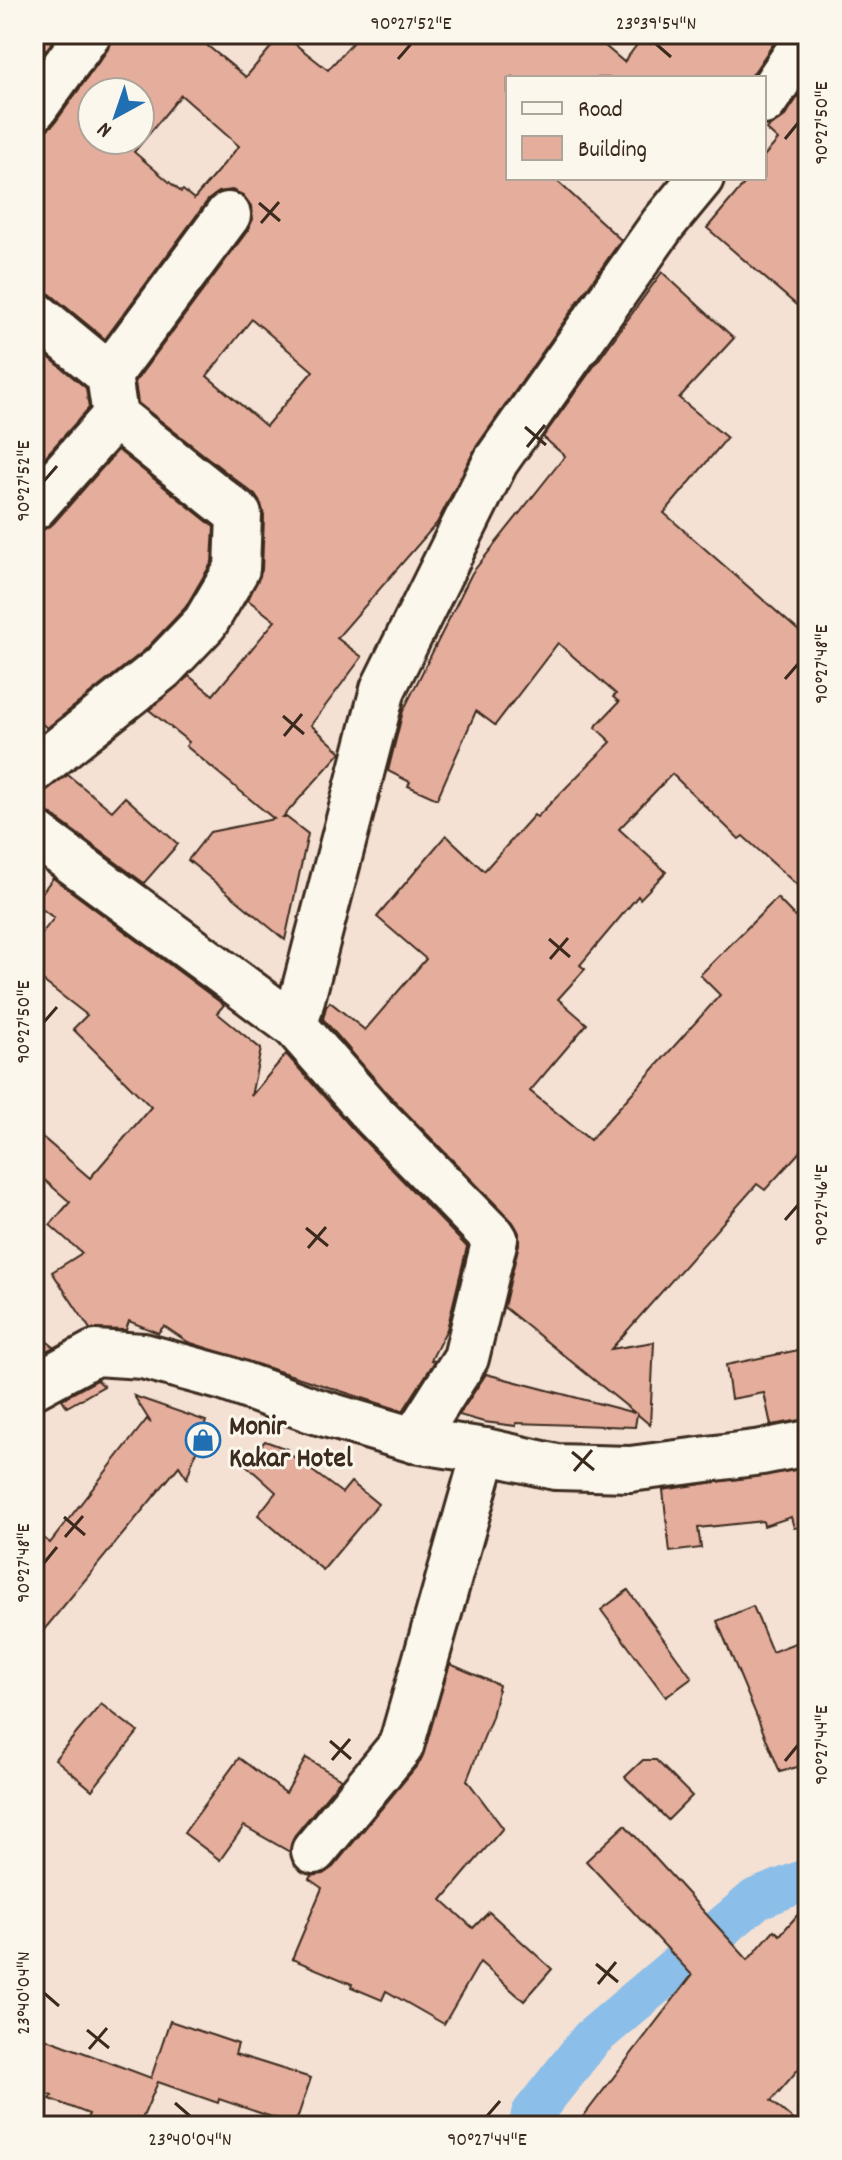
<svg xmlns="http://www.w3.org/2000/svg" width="842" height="2160" viewBox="0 0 842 2160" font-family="Dekko,sans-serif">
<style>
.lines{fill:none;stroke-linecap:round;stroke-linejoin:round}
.canal{stroke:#8bbee8;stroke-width:42}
.building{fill:#e5ad9c;stroke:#3b2a1e;stroke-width:2;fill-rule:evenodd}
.minor-casing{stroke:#3b2a1e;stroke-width:50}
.minor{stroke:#fbf7ec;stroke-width:44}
.ticks{fill:none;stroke:#3b2a1e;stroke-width:3}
.labels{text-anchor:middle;stroke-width:6;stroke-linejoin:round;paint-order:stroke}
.poi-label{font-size:28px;font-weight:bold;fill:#3b2a1e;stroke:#fbf7ec;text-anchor:start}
.neatline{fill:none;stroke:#3b2a1e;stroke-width:3}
.ticks-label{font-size:20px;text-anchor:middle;fill:#3b2a1e}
</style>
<rect width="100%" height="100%" fill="#f4e1d4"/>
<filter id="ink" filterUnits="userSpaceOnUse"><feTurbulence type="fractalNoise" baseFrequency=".0125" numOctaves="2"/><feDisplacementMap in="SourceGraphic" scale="16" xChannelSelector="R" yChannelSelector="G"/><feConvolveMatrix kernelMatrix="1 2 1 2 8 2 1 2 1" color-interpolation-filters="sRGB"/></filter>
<g filter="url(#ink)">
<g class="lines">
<polyline class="canal" points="530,2126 532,2114 591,2039 756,1899 808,1879"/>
</g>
<g class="building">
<polygon points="34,34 42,34 52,42 34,66"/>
<path d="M113 34H193L246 77 282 34 328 70 360 34H591L624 62 645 34H780L750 78H508V178H554L621 240 476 447 437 523 337 638 362 657 311 725 341 752 283 817H286L308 834 285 940 188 860 210 832 274 819 186 746 189 742 149 710 189 676 213 695 275 621 248 600 262 570 264 516 261 504 255 495 138 403 135 382 248 230 253 219 251 206 243 195 232 190 219 192 208 200 105 339 50 294 34 289V134L45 131 54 124 108 49ZM92 92H140V140H92ZM181 95 239 146 194 199 183 190 181 192 134 152ZM252 319 313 371 266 426 207 376Z"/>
<polygon points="808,82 808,315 707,228 749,178 764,178 764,156 778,140 766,129 785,116"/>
<polygon points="662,272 734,338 679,398 727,438 664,513 808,639 808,895 743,836 739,839 672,774 619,829 666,872 640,899 638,896 580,965 585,969 558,999 587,1024 530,1091 590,1140 720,995 700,975 777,898 808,930 808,1143 765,1190 757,1184 611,1349 654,1342 650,1425 637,1414 635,1427 516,1423 516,1426 484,1422 459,1415 486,1374 635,1413 504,1307 519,1244 519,1233 513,1222 387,1093 323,1019 326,1007 330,1002 365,1030 426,959 377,917 446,835 484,871 534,815 537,817 611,742 595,727 619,702 613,697 616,694 558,643 495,725 476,711 437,799 408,786 410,782 388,771 403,711 472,573 565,456 543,437"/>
<polygon points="34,345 86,388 89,408 34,469"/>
<polygon points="118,450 214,527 212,562 185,608 145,650 47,728 34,717 34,531 43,530 53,524"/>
<polygon points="68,775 112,811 125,797 178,844 144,883 49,813 34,808 34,800 39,794"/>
<polygon points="53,878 224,1005 217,1013 261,1049 251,1096 286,1054 351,1127 467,1247 447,1329 431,1360 435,1361 403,1411 188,1342 164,1326 158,1333 129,1321 126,1330 90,1329 52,1272 82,1253 50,1225 70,1202 34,1171 34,1130 90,1178 151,1107 73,1029 87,1015 34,974 34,943 54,918 34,903"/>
<polygon points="34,1331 54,1347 37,1356 34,1352"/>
<polygon points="808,1348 808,1419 771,1425 764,1393 731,1399 726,1365"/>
<polygon points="97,1380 104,1386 67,1407 62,1399"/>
<polygon points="134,1396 206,1421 187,1478 179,1466 34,1642 34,1530 50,1543 147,1419 151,1423"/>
<polygon points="265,1441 287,1449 287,1452 342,1493 351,1482 378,1504 323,1570 258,1515 276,1492 245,1464"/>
<polygon points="808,1468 808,1526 794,1528 791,1517 764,1526 763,1521 698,1528 701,1548 670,1552 663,1490"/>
<polygon points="628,1590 692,1678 666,1697 601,1610"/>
<polygon points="753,1606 772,1652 808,1638 808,1764 780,1772 717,1621"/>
<polygon points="450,1664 499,1685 492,1717 467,1780 503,1828 442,1900 473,1928 489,1912 552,1969 524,2001 480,1962 444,2024 386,1991 382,2000 351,1987 352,1984 292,1959 322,1888 309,1879 311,1876 323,1874 333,1867 420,1762"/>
<polygon points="101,1704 138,1732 92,1790 55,1759"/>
<polygon points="239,1758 286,1793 306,1758 341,1779 295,1835 290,1852 244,1826 220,1860 184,1833"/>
<polygon points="643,1760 656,1760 692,1796 668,1820 625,1777"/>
<polygon points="625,1825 748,1960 774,1930 780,1935 808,1903 808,2058 771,2101 801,2126 576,2126 692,1975 586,1861"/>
<polygon points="170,2021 238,2044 235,2054 311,2078 295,2125 219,2099 218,2103 158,2082 139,2126 84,2126 89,2114 50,2099 52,2096 34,2089 34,2034 151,2078"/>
</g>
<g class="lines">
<g class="minor-casing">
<g id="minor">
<polyline points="764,102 808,37"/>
<polyline points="34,109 88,34"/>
<polyline points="34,313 109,375 228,215"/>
<polyline points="34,507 115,416"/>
<polyline points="34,770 162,668 205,623 237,569 239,515 115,416 109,375"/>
<polyline points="34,833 295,1026"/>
<polyline points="34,1386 95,1353 143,1356 224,1378 312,1410 414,1440 485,1451 556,1467 630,1469 762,1452 808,1443"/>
<polyline points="414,1440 466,1358 495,1239 369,1110 295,1026 383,689 496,461 663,224 701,178"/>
<polyline points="314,1851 401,1746 485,1451"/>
</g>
</g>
<use href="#minor" class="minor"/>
</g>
</g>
<path class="ticks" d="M656 44 671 57M398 59 411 44M785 139 798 123M259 203 280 221M261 223 279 202M525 427 546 445M527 447 545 425M44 481 57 466M785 679 798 664M283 716 304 734M284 736 302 714M549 939 570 957M550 959 568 938M44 1022 57 1007M785 1220 798 1205M306 1228 328 1246M308 1248 326 1227M572 1452 594 1470M574 1471 592 1450M64 1517 85 1535M65 1537 83 1516M44 1563 57 1547M330 1741 351 1759M332 1760 350 1739M785 1761 798 1745M596 1964 618 1982M598 1984 616 1962M44 1993 59 2006M87 2030 109 2048M89 2049 107 2028M175 2103 190 2116M487 2116 500 2101"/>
<defs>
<g id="shop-ring" transform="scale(1.8)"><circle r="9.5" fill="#fbf7ec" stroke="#1f6fb2" stroke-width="1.5"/><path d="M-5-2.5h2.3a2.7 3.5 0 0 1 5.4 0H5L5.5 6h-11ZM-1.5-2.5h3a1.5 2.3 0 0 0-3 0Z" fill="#1f6fb2"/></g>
</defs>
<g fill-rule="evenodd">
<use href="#shop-ring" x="203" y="1440"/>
</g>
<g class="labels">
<g class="poi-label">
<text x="229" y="1434">Monir<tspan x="229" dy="32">Kakar Hotel</tspan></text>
</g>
</g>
<rect width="842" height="2160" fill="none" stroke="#fbf7ec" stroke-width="88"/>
<rect x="506" y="76" width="260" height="104" fill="#fbf7ec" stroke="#aea59a" stroke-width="2"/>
<rect x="522" y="102" width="40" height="12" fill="#fbf7ec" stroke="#aea59a" stroke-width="2"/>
<text x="578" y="116" font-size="24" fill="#3b2a1e">Road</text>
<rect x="522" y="136" width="40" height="24" fill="#e5ad9c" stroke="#aea59a" stroke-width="2"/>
<text x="578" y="156" font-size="24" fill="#3b2a1e">Building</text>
<g transform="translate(116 116) rotate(220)"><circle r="38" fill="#fbf7ec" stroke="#aea59a" stroke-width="2"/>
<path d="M0-6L14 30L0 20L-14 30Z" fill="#1f6fb2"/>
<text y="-12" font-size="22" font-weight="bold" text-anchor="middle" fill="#3b2a1e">N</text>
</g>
<rect x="44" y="44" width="754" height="2072" class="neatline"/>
<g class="ticks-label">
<text x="411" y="29">90°27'52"E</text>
<text x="656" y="29">23°39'54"N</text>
<text transform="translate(820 123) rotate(-90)" y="7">90°27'50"E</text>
<text transform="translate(22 481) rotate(-90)" y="7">90°27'52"E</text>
<text transform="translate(820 664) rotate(-90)" y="7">90°27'48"E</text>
<text transform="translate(22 1022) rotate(-90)" y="7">90°27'50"E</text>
<text transform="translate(820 1205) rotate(-90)" y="7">90°27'46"E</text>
<text transform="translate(22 1563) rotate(-90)" y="7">90°27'48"E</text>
<text transform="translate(820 1745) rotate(-90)" y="7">90°27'44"E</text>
<text transform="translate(22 1993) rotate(-90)" y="7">23°40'04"N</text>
<text x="190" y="2145">23°40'04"N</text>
<text x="487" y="2145">90°27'44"E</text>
</g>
</svg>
